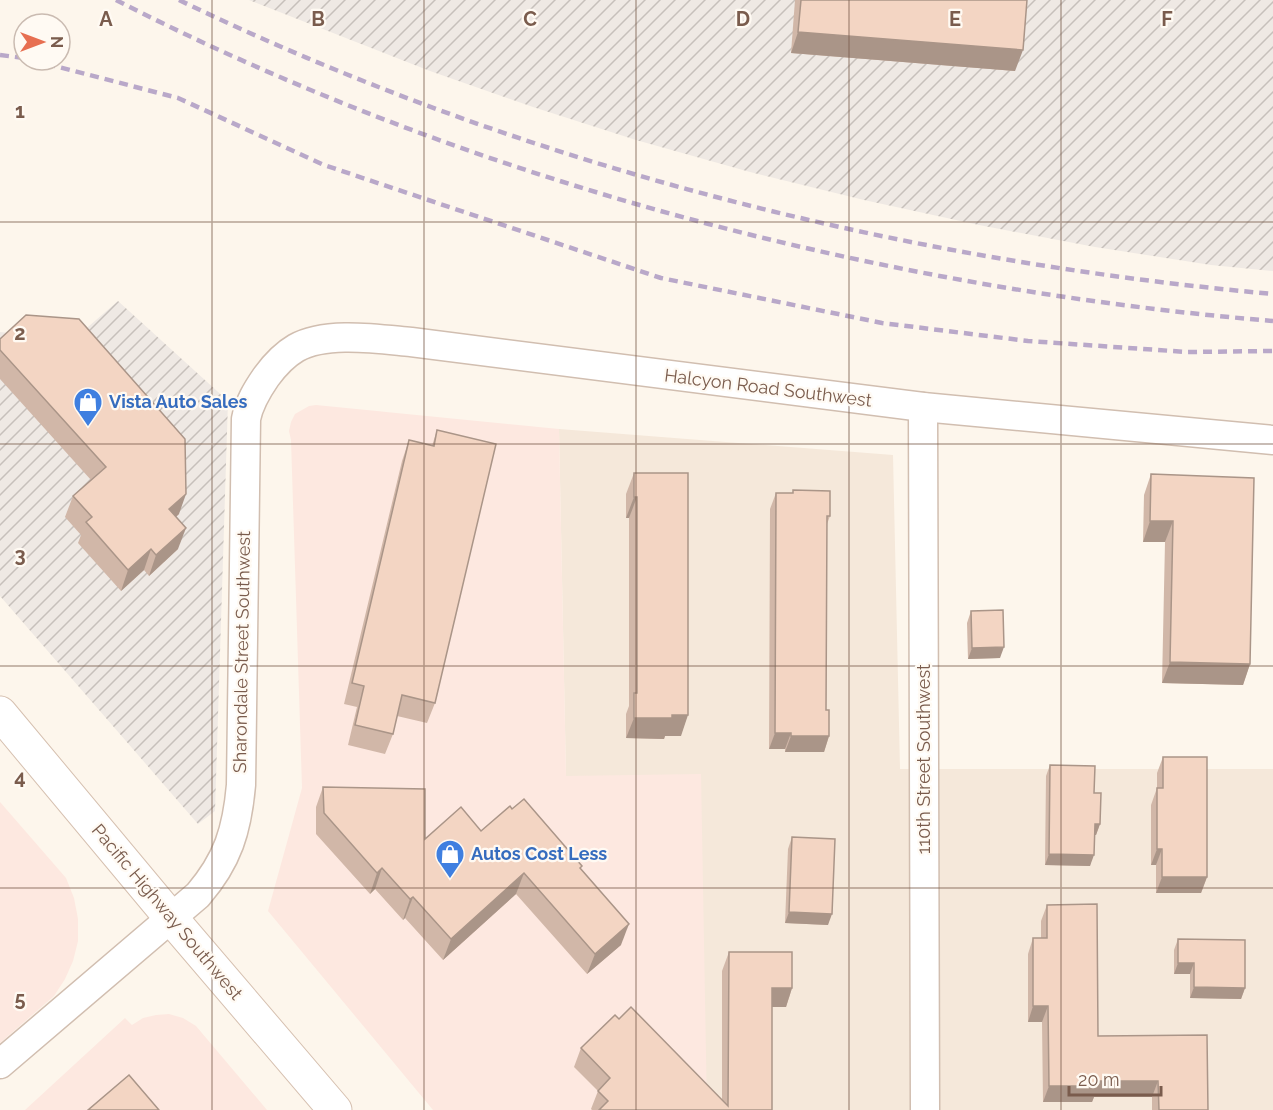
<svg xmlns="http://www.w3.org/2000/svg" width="1273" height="1110" viewBox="0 0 1273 1110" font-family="Raleway,sans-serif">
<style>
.residential{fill:#f5e8da}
.commercial{fill:#fde8e0}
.industrial{fill:url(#industrial-furrows)}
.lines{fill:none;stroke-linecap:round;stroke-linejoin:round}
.minor-casing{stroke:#d1beb0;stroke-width:31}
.secondary-casing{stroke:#d6c0b0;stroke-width:35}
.minor{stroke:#fff;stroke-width:28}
.secondary{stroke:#fff;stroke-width:33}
.rail{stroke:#b9a8c9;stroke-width:4.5;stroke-dasharray:9 6;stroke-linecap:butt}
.wall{fill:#d1b7a8}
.shaded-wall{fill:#aa9588}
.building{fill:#f3d5c3;stroke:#aa9588;stroke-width:1.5}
.grid{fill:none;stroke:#7a5c4d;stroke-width:1.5;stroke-opacity:0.55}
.labels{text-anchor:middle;stroke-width:4.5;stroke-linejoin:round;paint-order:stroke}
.street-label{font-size:18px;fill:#7a5c4d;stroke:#fffaf3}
.shop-label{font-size:18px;font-weight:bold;fill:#366cbe;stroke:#fffaf3;text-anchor:start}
.grid-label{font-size:20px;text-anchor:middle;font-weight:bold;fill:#7a5c4d;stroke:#fffaf3;stroke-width:4.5;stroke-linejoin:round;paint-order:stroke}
</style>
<defs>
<pattern id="industrial-furrows" width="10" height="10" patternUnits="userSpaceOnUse" patternTransform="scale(1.5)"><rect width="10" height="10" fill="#efe9e4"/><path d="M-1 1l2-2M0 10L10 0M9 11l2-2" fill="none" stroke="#c7c0bb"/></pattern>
</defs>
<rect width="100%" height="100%" fill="#fdf6ec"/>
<polygon class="residential" points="559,429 893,455 900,769 1273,769 1273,1110 707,1110 566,776"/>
<g class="commercial">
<polygon points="316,405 559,429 566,776 701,774 707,1110 433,1110 268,911 302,788 291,440 289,431 291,422 295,414 309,406"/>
<polygon points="0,802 66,878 74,898 78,919 78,941 73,961 65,979 54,996 0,1043"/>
<polygon points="169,1014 183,1018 196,1026 267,1110 25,1110 125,1018 132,1025 143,1018 156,1015"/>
</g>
<g class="industrial">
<polygon points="249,0 1273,0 1273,271 1211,265 1095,247 979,225 864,200 750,172 636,140 533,107 430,71"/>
<polygon points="118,301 228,401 215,811 198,824 0,596 0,332 74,339"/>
</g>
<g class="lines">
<g class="minor-casing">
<g id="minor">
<polyline points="923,407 925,1110"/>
<path d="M0 1064 198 895C228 860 237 830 241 785L246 419C249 403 257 390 266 377 274 366 284 355 296 348 326 331 378 339 411 342L923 407 1273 440"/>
</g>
</g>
<g class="secondary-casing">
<polyline id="secondary" points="0,713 171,918 335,1110"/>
</g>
<use href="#minor" class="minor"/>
<use href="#secondary" class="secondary"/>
<g class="rail">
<path d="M116 0C470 181 877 288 1273 321"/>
<path d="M179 0C521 165 896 260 1273 294"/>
<polyline points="0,55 24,58"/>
<polyline points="32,60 178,98 324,165 661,278 882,323 1028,341 1187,352 1273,351"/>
</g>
</g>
<g class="wall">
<polygon points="795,0 1027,0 1015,71 791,53"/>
<polygon points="0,339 179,514 176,517 178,549 149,576 144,570 121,591 78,543 81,535 65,517 73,496 91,480 0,379"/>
<polygon points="437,430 435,703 427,723 397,716 393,734 385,754 348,745 357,707 344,704 402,461 409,440 432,446"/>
<polygon points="634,473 681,736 665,736 664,739 626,738 626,714 629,706 629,518 626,518 626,494"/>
<polygon points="1151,474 1250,664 1243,685 1162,683 1165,542 1143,542 1144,495"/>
<polygon points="776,493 830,516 827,524 826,710 829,736 824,752 785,752 785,749 769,749 770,509"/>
<polygon points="971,611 1000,658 968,659 967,623"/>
<polygon points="1163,757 1207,877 1201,893 1156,893 1156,865 1151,865 1151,805 1157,788 1157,773"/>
<polygon points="1050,765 1094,793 1100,824 1096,835 1095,835 1090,866 1045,865 1046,776"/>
<polygon points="323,787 425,839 481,831 512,809 581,869 621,945 587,974 516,894 443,960 405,918 403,920 375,889 370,894 316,834 316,807"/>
<polygon points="792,837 828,925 785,923 788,849"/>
<polygon points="1047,905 1098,1036 1208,1110 1152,1110 1152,1097 1094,1097 1092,1102 1043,1102 1042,1022 1028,1022 1028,954 1033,938 1041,938 1041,921"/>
<polygon points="1178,939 1245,988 1241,999 1190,998 1190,974 1174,974 1174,950"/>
<polygon points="729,952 792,988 786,1007 772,1007 772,1110 592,1110 591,1109 598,1091 574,1067 581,1048 619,1019 722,1100 722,971"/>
</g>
<g class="shaded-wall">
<polygon points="798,32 1023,50 1015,71 791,53"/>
<polygon points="186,494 179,514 161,530 169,509"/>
<polygon points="634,497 637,497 629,518 626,518"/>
<polygon points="1150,521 1173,521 1165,542 1143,542"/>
<polygon points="186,528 178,549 149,576 156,555"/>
<polygon points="151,549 144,570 121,591 128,570"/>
<polygon points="1004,647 1000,658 968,659 972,648"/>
<polygon points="1170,662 1250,664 1243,685 1162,683"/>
<polygon points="672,715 688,715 681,736 665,736 664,739 626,738 634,718"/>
<polygon points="775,733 791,733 785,749 769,749"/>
<polygon points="791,736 829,736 824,752 785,752"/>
<polygon points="1095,824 1100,824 1096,835 1091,835"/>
<polygon points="1157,849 1162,849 1156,865 1151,865"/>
<polygon points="1049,854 1094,855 1090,866 1045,865"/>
<polygon points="382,868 375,889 370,894 377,873"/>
<polygon points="524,873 516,894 443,960 451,939"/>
<polygon points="1162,877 1207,877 1201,893 1156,893"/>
<polygon points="413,897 405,918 403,920 410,899"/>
<polygon points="789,912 832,914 828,925 785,923"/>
<polygon points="629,924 621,945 587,974 595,954"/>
<polygon points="1178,963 1194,963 1190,974 1174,974"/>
<polygon points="1194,987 1245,988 1241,999 1190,998"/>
<polygon points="772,988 792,988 786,1007 766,1007"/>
<polygon points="1033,1006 1048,1006 1042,1022 1028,1022"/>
<polygon points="1098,1081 1158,1081 1152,1097 1094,1097 1092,1102 1043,1102 1049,1086"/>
</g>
<g class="building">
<polygon points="801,0 1027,0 1023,50 798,32"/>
<polygon points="26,315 79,319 185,439 186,494 169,509 186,528 156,555 151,549 128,570 86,522 92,517 73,496 106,467 0,350 0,339"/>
<polygon points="437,430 496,444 435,703 402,695 393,734 355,725 364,686 352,683 409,440 434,446"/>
<polygon points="634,473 688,473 688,715 672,715 672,718 634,718 634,693 637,693 637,497 634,497"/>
<polygon points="1151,474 1254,478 1250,664 1170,662 1173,521 1150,521"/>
<polygon points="793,490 830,491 830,516 827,516 826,710 829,710 829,736 791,736 791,733 775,733 776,493 793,493"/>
<polygon points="1003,610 1004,647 972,648 971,611"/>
<polygon points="1163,757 1207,757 1207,877 1162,877 1162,849 1157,849 1157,788 1163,788"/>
<polygon points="1050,765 1095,766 1094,793 1101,793 1100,824 1095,824 1094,855 1049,854"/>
<polygon points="323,787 425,789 425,839 461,807 481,831 510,806 512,809 524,799 582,866 580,868 629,924 595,954 524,873 451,939 413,897 410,899 382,868 377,873 324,813"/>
<polygon points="792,837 835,839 832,914 789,912"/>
<polygon points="1097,904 1098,1036 1207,1035 1208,1110 1159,1110 1158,1081 1098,1081 1098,1086 1049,1086 1048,1006 1033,1006 1033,938 1047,938 1047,905"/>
<polygon points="1178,939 1245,940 1245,988 1194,987 1194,963 1178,963"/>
<polygon points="729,952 792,952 792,988 772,988 772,1110 599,1110 608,1101 598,1091 610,1078 581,1048 615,1015 619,1019 631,1007 728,1106"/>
<polygon points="129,1075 159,1110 88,1110"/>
</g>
<path class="grid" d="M212 0V1110M424 0V1110M636 0V1110M849 0V1110M1061 0V1110M0 222H1273M0 444H1273M0 666H1273M0 888H1273"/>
<defs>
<g id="shop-pin" transform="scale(1.5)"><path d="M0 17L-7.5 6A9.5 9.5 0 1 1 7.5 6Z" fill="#3f7fe0" stroke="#fffaf3"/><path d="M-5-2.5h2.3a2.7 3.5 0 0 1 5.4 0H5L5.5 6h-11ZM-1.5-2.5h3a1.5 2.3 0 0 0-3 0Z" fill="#fff"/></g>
</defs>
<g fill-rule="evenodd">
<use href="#shop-pin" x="88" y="402"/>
<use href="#shop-pin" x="450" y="854"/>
</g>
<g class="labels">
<g class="street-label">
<text transform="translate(768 388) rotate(7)" y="6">Halcyon Road Southwest</text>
<text transform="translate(242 652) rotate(-89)" y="6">Sharondale Street Southwest</text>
<text transform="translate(924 759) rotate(-90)" y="6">110th Street Southwest</text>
<text transform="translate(167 912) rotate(50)" y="6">Pacific Highway Southwest</text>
</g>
<g class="shop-label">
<text x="109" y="408">Vista Auto Sales</text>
<text x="471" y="860">Autos Cost Less</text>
</g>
</g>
<g class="grid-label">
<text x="106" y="26">A</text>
<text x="318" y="26">B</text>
<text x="530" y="26">C</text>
<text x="743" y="26">D</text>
<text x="955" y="26">E</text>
<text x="1167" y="26">F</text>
<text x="20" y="118">1</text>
<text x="20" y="340">2</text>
<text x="20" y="562">3</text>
<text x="20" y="784">4</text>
<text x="20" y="1006">5</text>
</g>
<g transform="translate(42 42) rotate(90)"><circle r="28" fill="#fffaf3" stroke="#cabbb1" stroke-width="1.5"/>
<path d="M0-4.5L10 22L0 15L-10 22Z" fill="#e76f51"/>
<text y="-9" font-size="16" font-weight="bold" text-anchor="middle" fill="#7a5c4d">N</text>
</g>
<path d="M1069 1086v9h92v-9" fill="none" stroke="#7a5c4d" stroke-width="3"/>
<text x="1078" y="1086" font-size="18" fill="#7a5c4d" stroke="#fffaf3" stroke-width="4.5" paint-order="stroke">20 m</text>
</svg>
